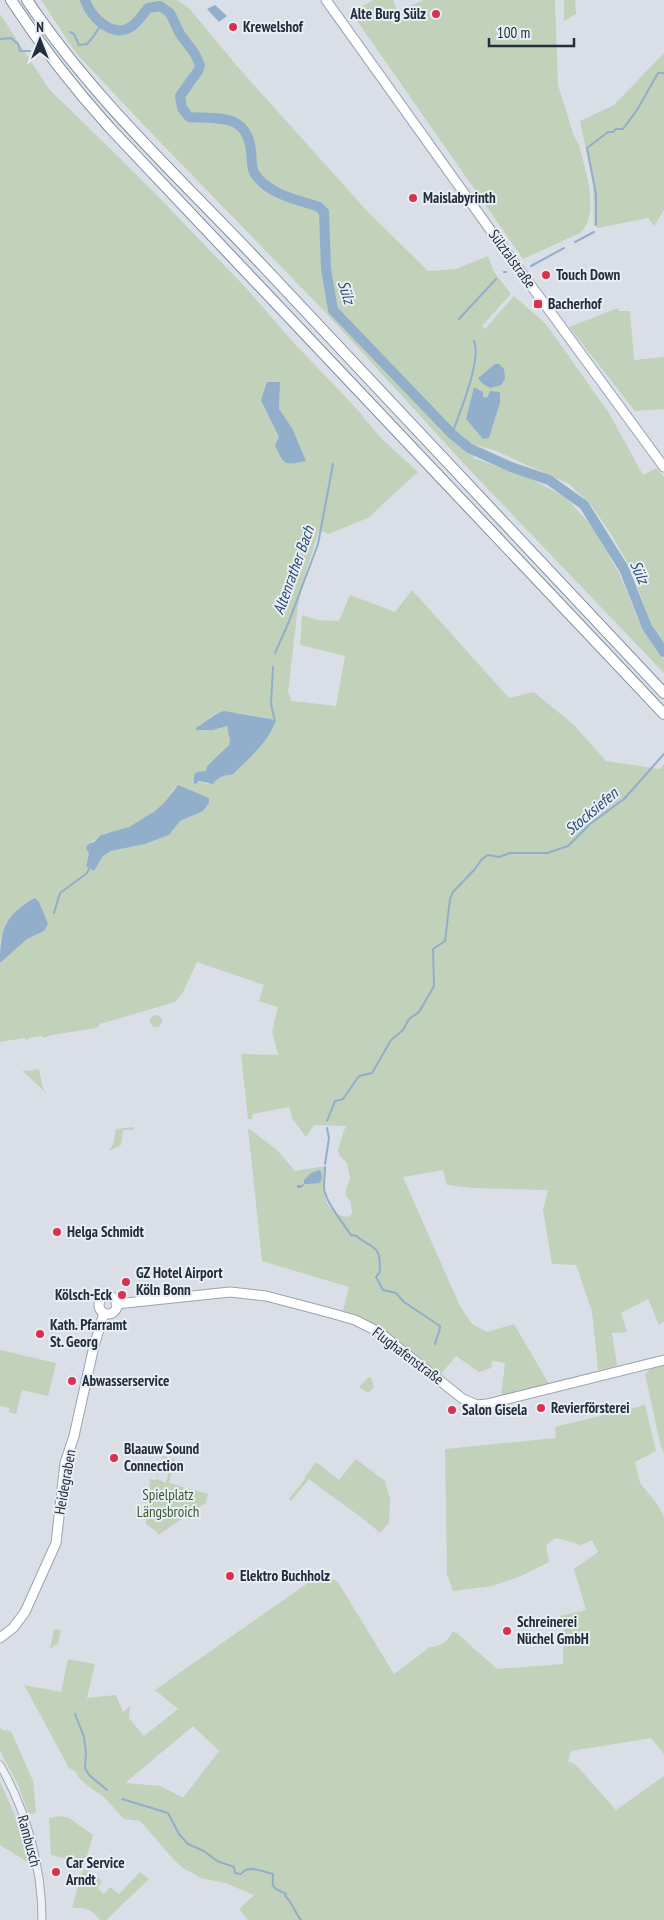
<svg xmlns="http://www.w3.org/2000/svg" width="664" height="1920" viewBox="0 0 664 1920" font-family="'PT Sans Narrow',sans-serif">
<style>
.green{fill:#c1d1ba;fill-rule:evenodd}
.water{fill:#91aecb}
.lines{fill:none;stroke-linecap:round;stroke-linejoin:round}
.stream{stroke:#91aecb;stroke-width:2}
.river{stroke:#91aecb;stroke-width:10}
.minor-casing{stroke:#9fa6b1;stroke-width:9}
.major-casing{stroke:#99a4b3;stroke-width:11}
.highway-casing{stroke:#808d9e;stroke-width:12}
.minor{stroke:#edf0f5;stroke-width:7}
.major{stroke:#fff;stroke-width:9}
.highway{stroke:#fff;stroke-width:10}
.poi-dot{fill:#da314f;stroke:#e9eef4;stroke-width:2}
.labels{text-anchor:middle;stroke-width:4;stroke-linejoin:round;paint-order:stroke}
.poi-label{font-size:15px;font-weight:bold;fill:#232e3d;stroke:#e9eef4;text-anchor:start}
.street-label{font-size:15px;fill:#232e3d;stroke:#e9eef4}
.park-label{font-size:15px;fill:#395a2f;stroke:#e9eef4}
.water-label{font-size:16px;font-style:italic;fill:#2a4d75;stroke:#e9eef4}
</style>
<rect width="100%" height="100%" fill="#dadfe7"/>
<g class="green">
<path d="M41 0H177L189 8 237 66 367 211 428 271 456 269 488 256 494 272 511 294 482 326 485 329 514 296 545 323 609 413 643 475 657 468 664 477V643L650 622 632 571 611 534 591 505 569 484 496 451 470 443 474 458 534 480 566 498 592 526 619 573 640 623 655 648 664 659V673L466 466 329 316 158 140 76 53ZM474 387 483 392V397L500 403 489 438 483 439 466 419Z"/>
<path d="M374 0H393L397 11 424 0H555L558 85 574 136 579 145C585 169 601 214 580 233L523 259 351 12Z"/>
<polygon points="564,0 575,0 576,14 564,21"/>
<path d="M0 14 49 89 148 186 246 288 293 342 355 407 380 437 418 472 368 518 328 534 319 530 304 578 298 606 288 692 292 701 336 706 345 656 300 645 302 615 317 620 339 621 350 595 395 612 412 590 509 698 534 692 574 725 606 761 660 769 664 764V1322L659 1325 648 1299 621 1313 627 1332 612 1333 617 1366 598 1370 592 1311 576 1265 552 1264 543 1210 548 1190 474 1188 447 1185 443 1170 403 1177 460 1306 472 1324 487 1332 514 1324 549 1384 518 1390 501 1397 505 1363 492 1361 491 1368 479 1372 456 1356 441 1374 379 1326 343 1311 349 1287 262 1261 248 1128 277 1150 295 1171 319 1167H324C324 1188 320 1213 348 1217L352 1214 351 1202 346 1196V1190L350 1178 347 1163 340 1156 338 1150 344 1130 347 1126 314 1125 306 1137 292 1118 289 1107 253 1114 252 1119H248L241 1054 278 1055 272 1032 278 1007 259 1001 264 985 197 962 182 994 175 1002 100 1024 97 1028 51 1035 44 1038 42 1036 29 1038 27 1040 24 1038 0 1042V963L27 939 44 931 24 904C6 918 8 923 0 942ZM267 382 280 383 279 409 292 428 275 445 279 437ZM216 713H237L275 720 232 775 228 774 208 784 202 782 194 783 206 771 207 766 229 745 230 741 227 726 213 730 199 726ZM181 786 209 799 203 811 180 821 169 835 145 844 111 851 103 856 94 871 86 866 89 854 88 844 105 833 119 831 129 827 155 811 164 803 175 787Z"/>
<polygon points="664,53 664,210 654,226 648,218 598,228 594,225 593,184 580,121 614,105"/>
<polygon points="618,308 619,311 630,311 634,360 664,357 664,409 635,411 569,327"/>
<circle cx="156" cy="1021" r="6"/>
<polygon points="39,1069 43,1088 46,1093 22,1070 27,1071"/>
<polygon points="133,1127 134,1130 123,1130 121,1145 109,1151 113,1144 116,1129"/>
<polygon points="0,1350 56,1363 48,1396 22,1390 16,1414 9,1412 9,1408 0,1406"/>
<polygon points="664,1364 664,1454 660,1443 645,1374 653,1367"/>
<polygon points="369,1377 371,1378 374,1387 368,1393 359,1387"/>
<path d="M645 1405 656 1451 635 1462 640 1483 658 1505 664 1517V1754L651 1738 571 1751 568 1761 576 1765 616 1810 664 1776V1920H248L239 1909 254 1895 225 1883 201 1878 183 1868 175 1861 140 1821 124 1819 103 1796 93 1790 79 1778 75 1771 69 1768 24 1685 61 1692 68 1659 95 1664 87 1698 116 1695 123 1712 130 1706 129 1718 144 1736 178 1709 155 1690 322 1573 338 1582 394 1674 430 1647C440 1647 448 1641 452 1632L458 1633V1634L497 1669 563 1664V1635H565L560 1616 586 1610 574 1569 598 1552 592 1540 579 1546 578 1544 556 1538 546 1545 549 1562 521 1576 492 1586 453 1591 447 1574 445 1449 556 1438 555 1427ZM193 1726 219 1751 183 1798 161 1786 125 1783Z"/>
<polygon points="162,1456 166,1457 167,1459 162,1458 157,1479 166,1483 172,1458 175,1459 169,1483 208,1494 206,1503 158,1535 157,1532 146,1524 150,1479 156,1480"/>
<path d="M356 1459 385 1481 390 1499 389 1523 380 1533C358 1513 332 1497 309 1479L291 1501 289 1499 305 1479 304 1478 316 1462 339 1480Z"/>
<polygon points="54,1629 61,1630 58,1643 50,1649"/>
<polygon points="0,1727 2,1730 11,1731 33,1781 36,1813 30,1814 28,1812 18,1785 0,1751"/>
<polygon points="0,1782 16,1817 29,1863 0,1845"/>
<polygon points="59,1816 69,1818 93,1835 85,1863 51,1855 49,1818"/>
<path d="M83 1869 95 1874 102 1881 98 1888 104 1894 110 1887 119 1894 140 1872 149 1879 106 1920H100C91 1909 86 1907 72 1908Z"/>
</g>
<g class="water">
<polygon points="215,5 227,16 219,22 207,9"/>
<polygon points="495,364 499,364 504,369 505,379 501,385 490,388 482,383 478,378"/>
<path d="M267 382H280L279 409 292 428 306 461C284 466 284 465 275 445L279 437 261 400Z"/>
<polygon points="474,387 483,392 483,397 487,398 490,391 500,392 500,403 489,438 483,439 466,419"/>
<path d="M224 711 276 720C268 743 249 758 232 775 226 774 216 779 213 784L199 781 196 784 194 783V775L197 772 206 771 207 766 229 745 230 741 227 726 213 730H196V728L216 714Z"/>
<polygon points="178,785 209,798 209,803 203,811 180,821 169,835 145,844 111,851 103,856 94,871 86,866 89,854 86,848 88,844 94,842 101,835 129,827 155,811 164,803"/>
<path d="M35 898 39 902 48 924 44 931 27 939 0 963C0 930 5 914 35 898Z"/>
<polygon points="319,1170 321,1171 322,1178 320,1183 305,1184 301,1188 297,1188 297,1185 302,1185 304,1184 304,1180 311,1173"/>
</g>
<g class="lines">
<g class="stream">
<polyline points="70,32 74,34 79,45 87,44 93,37 102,23"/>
<polyline points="0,39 11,38 18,44 20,51 30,51"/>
<polyline points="596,225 596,194 587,148 608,132 613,132 616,129 623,129 637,110 658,73 664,73"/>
<polyline points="575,242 594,232"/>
<polyline points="531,266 564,248"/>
<polyline points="504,272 506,272"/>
<polyline points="459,319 496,279"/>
<path d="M452 434C459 414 482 360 474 341"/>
<polyline points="275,653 288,624 318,544 333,464"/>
<polyline points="273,667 271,704 275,721"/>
<polyline points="54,913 60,893 86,874 90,868"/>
<polyline points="327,1121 335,1101 343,1099 359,1076 372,1073 391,1040 403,1030 409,1019 419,1012 434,986 433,949 445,941 450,899 453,892 474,870 482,859 488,855 499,857 510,853 547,853 568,846 590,824 624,799 664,754"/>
<polyline points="325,1164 329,1138 327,1128"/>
<path d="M325 1167C325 1174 324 1181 324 1187 324 1200 343 1223 351 1235L357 1236C363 1243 375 1245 378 1253 381 1259 379 1265 380 1272L376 1277 383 1290 396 1293 404 1302 440 1326C440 1332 436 1338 435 1344"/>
<polyline points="75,1714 84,1737 86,1753 85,1768 89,1775 107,1790"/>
<path d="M122 1799 168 1813 179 1834 188 1844 204 1851 217 1861 234 1867 235 1873 241 1874C249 1864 263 1872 273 1874 272 1889 272 1887 286 1894L285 1896C290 1899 296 1914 301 1920"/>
</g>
<path class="river" d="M85 0C90 17 114 40 132 26 138 22 143 14 148 8L160 6 170 13 180 34 195 54 200 65 198 71 180 96 182 108 189 117C219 119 247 113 251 151 252 158 251 169 255 174 269 195 296 199 319 207L324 212 326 269 333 310 452 434 469 448 511 467 549 480 584 505 624 569 647 627 664 652"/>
<g class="minor-casing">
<path id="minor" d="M0 1765C27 1812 42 1867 42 1920"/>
</g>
<g class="major-casing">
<g id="major">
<polyline points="326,0 494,235 664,467"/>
<circle cx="108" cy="1305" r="9"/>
<polyline points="116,1304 230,1292 266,1296 327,1312 355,1320 379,1332 463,1399 477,1405 487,1404 664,1360"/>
<polyline points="0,1638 13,1628 25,1612 56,1543 65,1463 74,1436 94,1346 104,1313"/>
</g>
</g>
<g class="highway-casing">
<g id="highway">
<path d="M11 0C41 46 74 88 110 128L664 714"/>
<path d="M27 0C93 99 181 179 262 265 396 408 530 550 664 693"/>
</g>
</g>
<use href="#minor" class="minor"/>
<use href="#major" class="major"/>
<use href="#highway" class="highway"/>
</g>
<g class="poi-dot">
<circle cx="436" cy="14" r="5"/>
<circle cx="233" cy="27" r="5"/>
<circle cx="413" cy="198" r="5"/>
<circle cx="546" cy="275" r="5"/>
<rect x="533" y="299" width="10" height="10" rx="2.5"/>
<circle cx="57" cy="1232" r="5"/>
<circle cx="126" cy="1282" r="5"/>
<circle cx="122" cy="1295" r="5"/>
<circle cx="40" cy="1334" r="5"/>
<circle cx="72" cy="1381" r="5"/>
<circle cx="541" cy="1408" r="5"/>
<circle cx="452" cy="1410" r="5"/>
<circle cx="114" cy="1458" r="5"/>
<circle cx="230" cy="1576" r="5"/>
<circle cx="507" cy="1631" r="5"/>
<circle cx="56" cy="1872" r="5"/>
</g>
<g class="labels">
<g class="poi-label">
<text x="426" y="19" text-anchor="end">Alte Burg Sülz</text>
<text x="243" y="32">Krewelshof</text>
<text x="423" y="203">Maislabyrinth</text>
<text x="556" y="280">Touch Down</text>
<text x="548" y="309">Bacherhof</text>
<text x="67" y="1237">Helga Schmidt</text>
<text x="136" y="1278">GZ Hotel Airport<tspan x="136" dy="17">Köln Bonn</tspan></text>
<text x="112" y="1300" text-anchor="end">Kölsch-Eck</text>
<text x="50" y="1330">Kath. Pfarramt<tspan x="50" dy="17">St. Georg</tspan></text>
<text x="82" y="1386">Abwasserservice</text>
<text x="551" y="1413">Revierförsterei</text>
<text x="462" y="1415">Salon Gisela</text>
<text x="124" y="1454">Blaauw Sound<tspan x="124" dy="17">Connection</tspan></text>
<text x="240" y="1581">Elektro Buchholz</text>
<text x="517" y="1627">Schreinerei<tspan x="517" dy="17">Nüchel GmbH</tspan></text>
<text x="66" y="1868">Car Service<tspan x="66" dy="17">Arndt</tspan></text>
</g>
<g class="street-label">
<text transform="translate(512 259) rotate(54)" y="5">Sülztalstraße</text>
<text transform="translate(408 1356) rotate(37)" y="5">Flughafenstraße</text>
<text transform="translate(65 1482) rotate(-80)" y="5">Heidegraben</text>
<text transform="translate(29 1841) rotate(75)" y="5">Rambusch</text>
</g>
<g class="park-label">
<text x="168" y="1500">Spielplatz<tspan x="168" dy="17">Längsbroich</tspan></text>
</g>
<g class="water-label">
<text transform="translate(347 292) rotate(73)" y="6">Sülz</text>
<text transform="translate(293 570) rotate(-70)" y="6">Altenrather Bach</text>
<text transform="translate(640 572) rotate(66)" y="6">Sülz</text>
<text transform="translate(591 811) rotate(-40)" y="6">Stocksiefen</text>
</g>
</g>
<g transform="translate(40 40)" stroke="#e9eef4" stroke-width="4" paint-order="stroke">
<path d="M0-4L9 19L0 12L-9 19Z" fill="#232e3d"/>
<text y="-8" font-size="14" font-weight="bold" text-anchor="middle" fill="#232e3d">N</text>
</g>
<path d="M489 38v8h85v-8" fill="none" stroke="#232e3d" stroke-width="2.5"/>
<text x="497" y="38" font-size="15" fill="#232e3d" stroke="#e9eef4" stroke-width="4" paint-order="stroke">100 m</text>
</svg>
